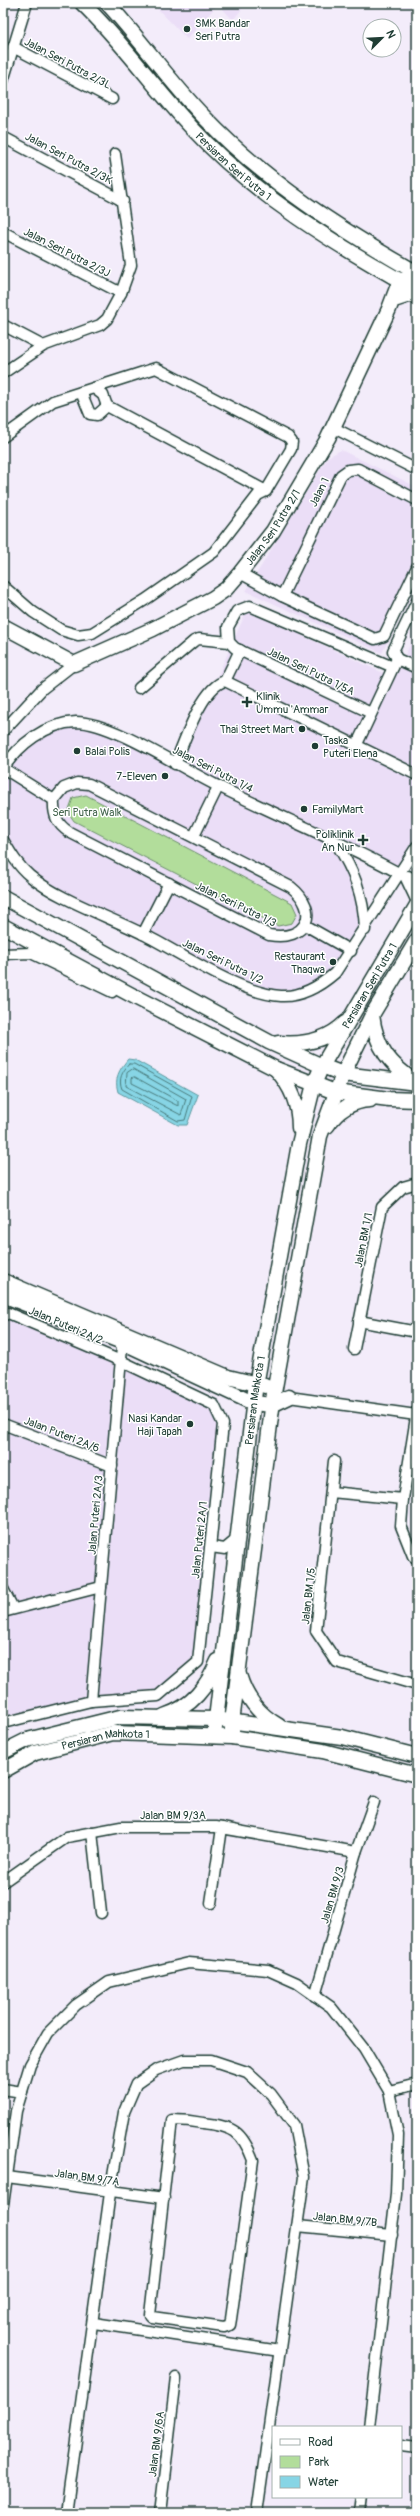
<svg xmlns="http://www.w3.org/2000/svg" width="420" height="2516" viewBox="0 0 420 2516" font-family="Pangolin,sans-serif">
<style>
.built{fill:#ebdef7}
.green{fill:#b2dd9b;stroke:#688d68}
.water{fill:#87d5e5;stroke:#5d989e}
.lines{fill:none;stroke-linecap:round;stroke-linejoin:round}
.shore{stroke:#497a7b;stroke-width:1}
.street-casing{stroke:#1f3d34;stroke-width:13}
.secondary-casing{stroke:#1f3d34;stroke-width:17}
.street{stroke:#fff;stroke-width:10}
.secondary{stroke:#fff;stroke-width:14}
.poi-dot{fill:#1f3d34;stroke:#fff;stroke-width:1.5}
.labels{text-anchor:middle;stroke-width:3;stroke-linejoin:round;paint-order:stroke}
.poi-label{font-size:11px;fill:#1f3d34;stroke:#fff;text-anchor:start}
.street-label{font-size:11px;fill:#1f3d34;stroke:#fff}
.park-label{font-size:11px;fill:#44654e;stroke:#fff}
</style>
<rect width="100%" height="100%" fill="#f3ecfa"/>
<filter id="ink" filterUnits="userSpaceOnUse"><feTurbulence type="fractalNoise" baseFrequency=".025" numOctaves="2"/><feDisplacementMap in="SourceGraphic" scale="8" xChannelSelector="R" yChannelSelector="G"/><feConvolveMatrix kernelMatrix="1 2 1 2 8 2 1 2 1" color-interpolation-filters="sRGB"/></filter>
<g filter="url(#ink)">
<g class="built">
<polygon points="152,3 247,3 233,20 218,4 187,39"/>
<polygon points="341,450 417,487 417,584 382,653 246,591 328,457"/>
<polygon points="247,610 394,678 417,630 417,831 400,870 336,839 361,910 360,930 333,971 303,989 283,992 262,990 241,982 56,888 32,874 16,857 3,832 3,780 10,766 21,752 38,739 56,729 76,727 95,729 114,736 176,769"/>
<polygon points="8,1318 117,1363 212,1408 219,1425 195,1661 157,1693 3,1721 3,1321"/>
</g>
<polygon class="green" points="86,795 292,903 297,914 292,923 278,926 74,821 68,812 73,798"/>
<path class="water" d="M128 1059 135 1060 198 1095 187 1125H178L118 1092C114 1078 119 1070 128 1059Z"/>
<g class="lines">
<g class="shore">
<path d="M129 1064H134L192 1096 185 1120 178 1121 122 1089C118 1079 122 1072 129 1064Z"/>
<polygon points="133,1069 186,1099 181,1115 126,1086 127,1073"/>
<polygon points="135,1077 178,1101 178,1106 132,1083 132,1078"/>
</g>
<g class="street-casing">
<g id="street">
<polyline points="13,47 112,99"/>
<polyline points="3,81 27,3"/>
<polyline points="3,137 123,201"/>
<polyline points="3,232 121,293"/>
<polyline points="3,325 43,346"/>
<polyline points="3,373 43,346 100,325 107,319 121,293 131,265 115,154"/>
<polyline points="94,388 103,395 107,406 266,491"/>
<polyline points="81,392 90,414 97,415 107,406"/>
<polyline points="334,428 417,470"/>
<polyline points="3,437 53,401 156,368 288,437 292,442 291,449 266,491 258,495 214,552 145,600 92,633 78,635 61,630 33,612 3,586"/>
<polyline points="240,573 282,596 375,639 384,636 417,567"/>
<polyline points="282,596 341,475 348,470 358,469 417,500"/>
<polyline points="397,659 393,651 417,601"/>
<polyline points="225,681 417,775"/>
<polyline points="225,681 240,650"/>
<polyline points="139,688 194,641 199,639 229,642"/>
<polyline points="371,713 235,648 229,642 228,627 237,611 250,606 393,667"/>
<polyline points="3,731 42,689 74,664"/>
<polyline points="357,744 397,659 417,668"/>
<path d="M175 764C184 742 202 687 225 681"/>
<polyline points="3,768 54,800"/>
<path d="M3 769C18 745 46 723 76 722 113 722 182 769 218 786 280 817 345 843 406 877"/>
<path d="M77 783 89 784 291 887C321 911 307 942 269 935L69 832C57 824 53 815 54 800L64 788Z"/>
<polyline points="194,836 218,787"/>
<path d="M3 840C11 854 18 866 30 876 55 898 112 918 143 934 181 953 240 994 281 996 302 997 320 986 335 973L417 846"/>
<path d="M336 843C354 871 364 896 365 930"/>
<polyline points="305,925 351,951"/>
<polyline points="143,934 169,883"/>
<polyline points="3,954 31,953 112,992"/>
<polyline points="3,1316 8,1313 121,1361 214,1405 223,1424 198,1662 158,1696 91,1701 3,1723"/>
<polyline points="359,1321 417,1332"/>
<polyline points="354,1349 382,1207 403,1187 417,1183"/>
<polyline points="289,1397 416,1415"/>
<polyline points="417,1411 403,1499 401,1526 413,1556 417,1559"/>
<polyline points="3,1424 112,1466"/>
<polyline points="334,1461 316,1631 337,1662 417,1685"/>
<polyline points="331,1492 403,1499"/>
<polyline points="211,1547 225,1549 237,1539"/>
<polyline points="3,1589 13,1608"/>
<polyline points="3,1612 101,1587"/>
<polyline points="91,1701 123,1336"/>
<polyline points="92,1832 101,1913"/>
<polyline points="3,1882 67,1837 121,1827 216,1827 356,1852"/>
<polyline points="211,1903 222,1828"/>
<polyline points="315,1996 356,1852 374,1802"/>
<polyline points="3,2089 22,2092"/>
<polyline points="389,2091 417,2084"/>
<path d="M172 2120C182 2120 193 2121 203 2123 233 2126 242 2131 253 2160L231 2319 230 2325 224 2327 152 2317 150 2315Z"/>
<polyline points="7,2177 164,2198"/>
<polyline points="3,2205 16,2111 30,2065 48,2033 76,2005 109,1982 189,1963 268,1970 297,1983 331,2007 364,2049 389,2091 398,2135 396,2194 369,2427"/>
<polyline points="297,2226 392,2235"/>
<polyline points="94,2323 280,2351"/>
<polyline points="401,2446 417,2448"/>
<polyline points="66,2513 110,2193 124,2112 136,2084 156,2070 184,2060 211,2060 247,2072 271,2094 294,2125 304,2177 257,2513"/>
<polyline points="160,2513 176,2378"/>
<polyline points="359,2513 361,2497"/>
</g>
</g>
<g class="secondary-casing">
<g id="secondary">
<path id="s1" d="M82 3C122 41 154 88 192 128 255 196 336 245 417 290"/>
<path d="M107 3C141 40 170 82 205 118 267 183 340 229 417 273"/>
<polyline points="397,299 409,295 417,296"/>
<path id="s2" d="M3 626 74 664 153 629 213 598 226 589 240 573 273 531 328 438 389 309 400 280 417 278"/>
<polyline points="408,878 417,897"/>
<polyline points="3,897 269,1042 322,1066 343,1074 417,1083"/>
<polyline points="3,926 139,999 276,1069 335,1092 389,1099 417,1100"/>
<path d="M372 1015C376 1048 390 1065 417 1083"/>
<path d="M278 1043C302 1045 327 1041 345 1023"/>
<path d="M276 1069C292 1087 299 1105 299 1128"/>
<path d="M327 1126C337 1111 351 1101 370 1100"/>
<polyline points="3,1281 228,1377 265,1386"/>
<polyline points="3,1295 122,1342 253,1403 272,1405 289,1397"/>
<path d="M239 1675C246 1698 258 1714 279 1726"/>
<path d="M164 1716C192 1707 207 1687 218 1661"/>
<path id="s3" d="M214 1736 255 1391 299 1144 314 1084 322 1066 417 905"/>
<polyline points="232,1737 232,1722 274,1393 320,1136 343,1074 372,1015 417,940"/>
<polyline points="3,1752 27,1740 120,1717 215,1719 342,1737 417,1756"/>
<path id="s4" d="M3 1771 35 1753 113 1733 232 1737 323 1751 417 1775"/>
</g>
</g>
<use href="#street" class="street"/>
<use href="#secondary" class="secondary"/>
</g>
</g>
<g class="poi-dot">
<circle cx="187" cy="29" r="4"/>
<path d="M245 696h4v4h4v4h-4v4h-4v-4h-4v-4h4z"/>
<circle cx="302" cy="729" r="4"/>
<circle cx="315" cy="746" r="4"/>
<circle cx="77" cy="751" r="4"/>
<circle cx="165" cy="776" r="4"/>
<circle cx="304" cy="809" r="4"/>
<path d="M361 834h4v4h4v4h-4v4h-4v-4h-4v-4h4z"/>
<circle cx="333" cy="962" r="4"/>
<circle cx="190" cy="1424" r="4"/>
</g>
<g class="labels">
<g class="poi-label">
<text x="195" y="27">SMK Bandar<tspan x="195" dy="13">Seri Putra</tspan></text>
<text x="256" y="700">Klinik<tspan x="256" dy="13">Ummu 'Ammar</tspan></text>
<text x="294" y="733" text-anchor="end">Thai Street Mart</text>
<text x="323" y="744">Taska<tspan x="323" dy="13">Puteri Elena</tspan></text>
<text x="85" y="755">Balai Polis</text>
<text x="157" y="780" text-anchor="end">7-Eleven</text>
<text x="312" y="813">FamilyMart</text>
<text x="354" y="838" text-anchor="end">Poliklinik<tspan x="354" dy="13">An Nur</tspan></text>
<text x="325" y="960" text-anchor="end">Restaurant<tspan x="325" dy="13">Thaqwa</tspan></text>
<text x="182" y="1422" text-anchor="end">Nasi Kandar<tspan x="182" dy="13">Haji Tapah</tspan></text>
</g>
<g class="street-label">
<text transform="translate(68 63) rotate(28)" y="4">Jalan Seri Putra 2/3L</text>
<text transform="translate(69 158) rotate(28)" y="4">Jalan Seri Putra 2/3K</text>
<text dy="4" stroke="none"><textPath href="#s1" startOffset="223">Persiaran Seri Putra 1</textPath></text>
<text transform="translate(67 252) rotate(27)" y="4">Jalan Seri Putra 2/3J</text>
<text transform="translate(319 492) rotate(-64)" y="4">Jalan 1</text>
<text dy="4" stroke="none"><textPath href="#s2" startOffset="328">Jalan Seri Putra 2/1</textPath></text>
<text transform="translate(311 671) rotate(26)" y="4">Jalan Seri Putra 1/5A</text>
<text transform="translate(213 769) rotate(27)" y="4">Jalan Seri Putra 1/4</text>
<text transform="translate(236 904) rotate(26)" y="4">Jalan Seri Putra 1/3</text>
<text transform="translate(223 961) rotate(26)" y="4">Jalan Seri Putra 1/2</text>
<text dy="4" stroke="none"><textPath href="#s3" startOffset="773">Persiaran Seri Putra 1</textPath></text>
<text transform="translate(363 1240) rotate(-79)" y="4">Jalan BM 1/1</text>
<text transform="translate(66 1325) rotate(23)" y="4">Jalan Puteri 2A/2</text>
<text dy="4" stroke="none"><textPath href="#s3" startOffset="338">Persiaran Mahkota 1</textPath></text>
<text transform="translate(62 1434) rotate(21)" y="4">Jalan Puteri 2A/6</text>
<text transform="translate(95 1515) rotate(-85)" y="4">Jalan Puteri 2A/3</text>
<text transform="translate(199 1540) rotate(-84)" y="4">Jalan Puteri 2A/1</text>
<text transform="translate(308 1596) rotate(-84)" y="4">Jalan BM 1/5</text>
<text dy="4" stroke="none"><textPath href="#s4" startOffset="109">Persiaran Mahkota 1</textPath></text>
<text x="173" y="1819">Jalan BM 9/3A</text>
<text transform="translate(332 1895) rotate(-74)" y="4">Jalan BM 9/3</text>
<text transform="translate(87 2177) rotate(8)" y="4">Jalan BM 9/7A</text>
<text transform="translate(345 2219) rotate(6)" y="4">Jalan BM 9/7B</text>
<text transform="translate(156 2444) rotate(-83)" y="4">Jalan BM 9/6A</text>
</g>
<g class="park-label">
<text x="87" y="816">Seri Putra Walk</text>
</g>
</g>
<rect width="420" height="2516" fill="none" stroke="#fff" stroke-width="16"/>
<rect x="8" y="8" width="404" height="2500" fill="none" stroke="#1f3d34" stroke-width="1.5" filter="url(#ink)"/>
<rect x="272" y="2426" width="130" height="72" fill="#ffffff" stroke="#a5b1ae"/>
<rect x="280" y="2439" width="20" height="6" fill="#ffffff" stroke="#a5b1ae"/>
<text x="308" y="2446" font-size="12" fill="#1f3d34">Road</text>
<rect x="280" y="2456" width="20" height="12" fill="#b2dd9b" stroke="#a5b1ae"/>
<text x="308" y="2466" font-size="12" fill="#1f3d34">Park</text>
<rect x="280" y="2476" width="20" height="12" fill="#87d5e5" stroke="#a5b1ae"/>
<text x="308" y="2486" font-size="12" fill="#1f3d34">Water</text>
<g transform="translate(382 38) rotate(66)"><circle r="19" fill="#ffffff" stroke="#a5b1ae"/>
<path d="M0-3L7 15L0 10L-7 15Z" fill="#1f3d34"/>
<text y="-6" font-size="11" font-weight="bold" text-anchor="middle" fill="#1f3d34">N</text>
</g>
</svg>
